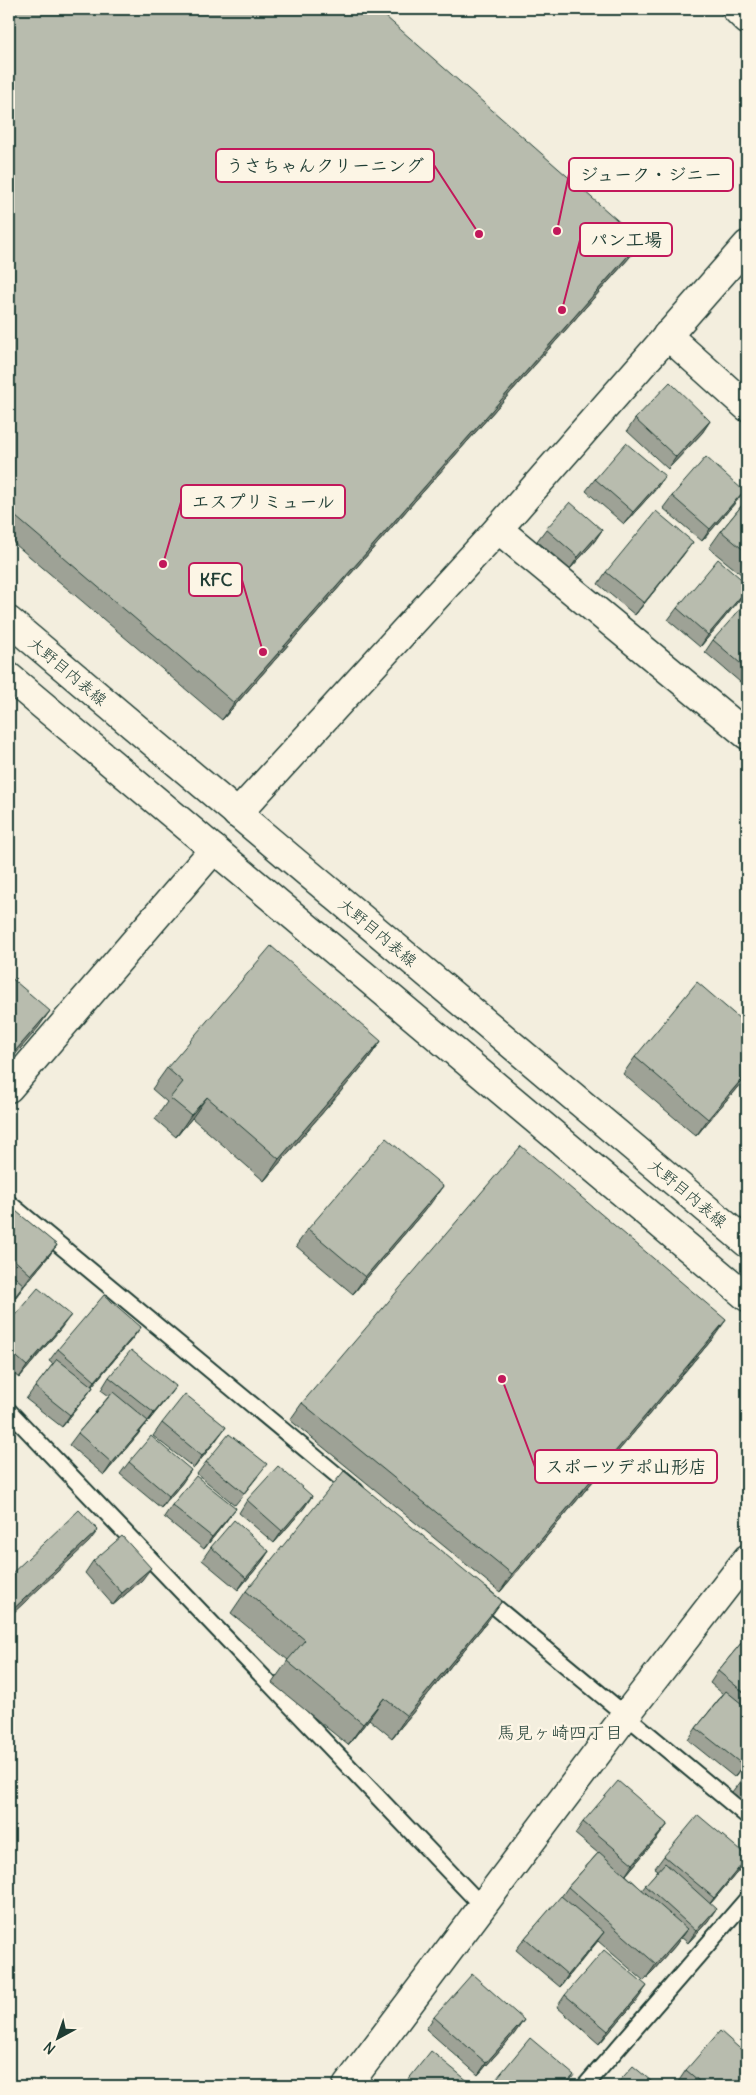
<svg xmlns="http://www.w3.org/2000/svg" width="756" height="2095" viewBox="0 0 756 2095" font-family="Delius,'Klee One',sans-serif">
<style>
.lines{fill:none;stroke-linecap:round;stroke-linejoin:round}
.service-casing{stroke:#1f3d34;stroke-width:19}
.minor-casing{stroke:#1f3d34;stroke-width:31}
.tertiary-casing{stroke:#1f3d34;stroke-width:31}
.secondary-casing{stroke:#1f3d34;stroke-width:31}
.service{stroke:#fcf5e5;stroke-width:15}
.minor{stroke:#fcf5e5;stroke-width:28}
.tertiary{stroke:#fcf5e5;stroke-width:28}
.secondary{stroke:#fcf5e5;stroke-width:28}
.wall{fill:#9ea296;stroke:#1f3d34}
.shaded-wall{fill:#81847a;stroke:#1f3d34}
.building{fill:#b8bcae;stroke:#1f3d34}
.labels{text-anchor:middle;stroke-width:5;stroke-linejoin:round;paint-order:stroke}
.street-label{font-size:16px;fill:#1f3d34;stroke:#fcf5e5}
.neighbourhood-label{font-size:18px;fill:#1f3d34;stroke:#fcf5e5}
.leader{fill:none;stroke:#c2185b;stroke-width:2}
.callout-dot{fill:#c2185b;stroke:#fcf5e5;stroke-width:2}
.callout{fill:#fcf5e5;stroke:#c2185b;stroke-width:2}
.callout-label{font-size:18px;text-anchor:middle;font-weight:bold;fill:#1f3d34}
</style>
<rect width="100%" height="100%" fill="#f3eede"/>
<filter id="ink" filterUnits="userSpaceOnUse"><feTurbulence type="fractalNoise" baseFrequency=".02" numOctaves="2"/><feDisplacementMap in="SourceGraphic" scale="10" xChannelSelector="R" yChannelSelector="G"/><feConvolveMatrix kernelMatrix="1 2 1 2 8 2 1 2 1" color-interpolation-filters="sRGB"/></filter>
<g filter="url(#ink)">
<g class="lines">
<g class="service-casing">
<g id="service">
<polyline points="9,1203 356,1491"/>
<polyline points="9,1411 482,1906"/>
<polyline points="481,1595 747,1816"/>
<polyline points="585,2086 747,1899"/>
</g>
</g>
<g class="minor-casing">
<g id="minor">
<polyline points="667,335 747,407"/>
<polyline points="498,529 747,735"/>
<polyline points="237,814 498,529 747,245"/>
<polyline points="9,1088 214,849"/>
</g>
</g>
<g class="tertiary-casing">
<g id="tertiary">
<polyline points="736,9 747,20"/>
<polyline points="347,2086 626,1715 747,1559"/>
</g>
</g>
<g class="secondary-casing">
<g id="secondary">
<polyline points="9,621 747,1243"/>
<polyline points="9,677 747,1297"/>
</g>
</g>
<use href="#service" class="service"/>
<use href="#minor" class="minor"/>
<use href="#tertiary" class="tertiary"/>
<use href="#secondary" class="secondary"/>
</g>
<g class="wall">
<polygon points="9,19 641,241 629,258 222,720 9,539"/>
<polygon points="635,419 710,421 702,433 668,469 627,431"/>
<polygon points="665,476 656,489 624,524 586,491 595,479"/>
<polygon points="744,491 735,503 702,541 663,508 672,496"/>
<polygon points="747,499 747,579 709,548 721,531"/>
<polygon points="546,529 602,530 594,542 570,569 537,541"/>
<polygon points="684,554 635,615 598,584 606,572"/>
<polygon points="741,598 700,647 668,620 677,608"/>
<polygon points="747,609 747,688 705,652 713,640"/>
<polygon points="381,1041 366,1062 264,1181 192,1118 176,1137 155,1119 167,1102 152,1089 167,1068"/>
<polygon points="635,1057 747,1076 696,1136 623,1074"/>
<polygon points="431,1203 353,1294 296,1246 308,1229"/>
<polygon points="9,1210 57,1245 48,1257 24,1286 9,1306"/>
<polygon points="9,1322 62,1327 19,1378 9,1370"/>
<polygon points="141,1327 132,1339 92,1386 93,1387 84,1399 62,1427 26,1399 35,1387 53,1364 49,1361 58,1349"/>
<polygon points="714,1337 500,1592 290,1420 302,1403"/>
<polygon points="109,1377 167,1398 139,1433 104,1475 69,1445 78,1433 109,1396 101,1390"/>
<polygon points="162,1423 217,1439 194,1468 153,1436"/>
<polygon points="129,1462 183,1482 161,1508 120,1474"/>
<polygon points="206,1462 258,1476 235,1505 197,1474"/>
<polygon points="312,1496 304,1508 274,1543 239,1513 247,1500"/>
<polygon points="172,1505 227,1520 204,1549 164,1517"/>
<polygon points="211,1547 269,1551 261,1563 238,1590 202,1560"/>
<polygon points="93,1561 142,1580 113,1605 85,1573"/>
<polygon points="246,1591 487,1622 392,1738 369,1719 348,1745 272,1683 288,1660 231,1613"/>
<polygon points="747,1636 747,1761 734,1777 688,1740 696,1728 723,1694 710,1683 718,1671"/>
<polygon points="747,1772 747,1804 732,1792"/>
<polygon points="583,1822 659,1836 626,1875 642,1890 658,1870 655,1868 664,1856 740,1869 710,1904 708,1921 688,1943 681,1937 675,1946 644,1981 598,1941 560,1987 516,1950 525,1938 561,1897 568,1887 598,1853 575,1834"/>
<polygon points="565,1995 638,1999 599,2044 557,2007"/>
<polygon points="434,2017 515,2033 478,2075 426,2029"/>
<polygon points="686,2070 747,2086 682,2086 678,2082"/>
<polygon points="574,2075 566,2086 491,2086 497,2078"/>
</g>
<g class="shaded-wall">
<polygon points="641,241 629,258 222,720 234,703"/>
<polygon points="710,421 702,433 668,469 676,457"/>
<polygon points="665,476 656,489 624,524 633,512"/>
<polygon points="744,491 735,503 702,541 710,529"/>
<polygon points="602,530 594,542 570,569 578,557"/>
<polygon points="693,542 684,554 635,615 644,603"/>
<polygon points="747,589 741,598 700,647 708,635"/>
<polygon points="50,1011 38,1028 9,1062 9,1058"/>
<polygon points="381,1041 366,1062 264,1181 279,1159"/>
<polygon points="747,1073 747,1076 696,1136 708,1119"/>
<polygon points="207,1097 192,1118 176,1137 191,1115"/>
<polygon points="443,1186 431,1203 353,1294 365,1277"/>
<polygon points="57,1245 48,1257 24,1286 9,1306 9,1304 23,1286 31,1275"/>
<polygon points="71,1315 62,1327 19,1378 27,1366"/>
<polygon points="726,1320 714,1337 500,1592 512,1574"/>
<polygon points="141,1327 132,1339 86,1393 95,1381"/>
<polygon points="176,1386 167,1398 145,1425 154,1413"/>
<polygon points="93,1387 84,1399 62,1427 70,1415"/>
<polygon points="148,1421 139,1433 104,1475 112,1463"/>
<polygon points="226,1427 217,1439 194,1468 202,1456"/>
<polygon points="191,1470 183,1482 161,1508 169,1496"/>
<polygon points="312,1496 304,1508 274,1543 282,1531"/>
<polygon points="236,1508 227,1520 204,1549 212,1537"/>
<polygon points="98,1530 89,1542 9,1617 9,1613"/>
<polygon points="269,1551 261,1563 238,1590 246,1578"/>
<polygon points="151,1568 142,1580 113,1605 122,1593"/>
<polygon points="502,1601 487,1622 392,1738 407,1716"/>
<polygon points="384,1698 369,1719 348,1745 363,1724"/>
<polygon points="747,1759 747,1761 734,1777 743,1765"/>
<polygon points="668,1824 659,1836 625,1876 633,1864"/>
<polygon points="747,1858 740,1869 705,1910 714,1898"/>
<polygon points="716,1909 708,1921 688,1943 696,1931"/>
<polygon points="687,1929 675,1946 644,1981 656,1964"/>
<polygon points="604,1932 595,1944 560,1987 568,1975"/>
<polygon points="647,1986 638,1999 599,2044 608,2031"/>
<polygon points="524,2020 515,2033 478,2075 486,2063"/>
</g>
<g class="building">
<polygon points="18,9 377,9 641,241 234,703 9,511 9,19"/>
<polygon points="670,382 710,421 676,457 635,419"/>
<polygon points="626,443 665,476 633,512 595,479"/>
<polygon points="706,457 744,491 710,529 672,496"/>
<polygon points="747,499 747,553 721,531"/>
<polygon points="570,502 602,530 578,557 546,529"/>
<polygon points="656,511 693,542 644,603 606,572"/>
<polygon points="718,559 747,584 747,589 708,635 677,608"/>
<polygon points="743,606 747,609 747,669 713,640"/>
<polygon points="271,946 381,1041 279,1159 207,1097 191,1115 170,1098 183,1082 167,1068"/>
<polygon points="9,976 50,1011 9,1058"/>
<polygon points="697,982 747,1025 747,1073 708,1119 635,1057"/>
<polygon points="386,1138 443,1186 365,1277 308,1229"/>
<polygon points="521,1146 726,1320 512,1574 302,1403"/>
<polygon points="11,1207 57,1245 31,1275 9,1255 9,1210"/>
<polygon points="9,1272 24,1285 9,1304"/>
<polygon points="38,1288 71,1315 27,1366 9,1350 9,1322"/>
<polygon points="104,1295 141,1327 95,1381 58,1349"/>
<polygon points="131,1350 176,1386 154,1413 109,1377"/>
<polygon points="57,1359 93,1387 70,1415 35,1387"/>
<polygon points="113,1392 148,1421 112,1463 78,1433"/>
<polygon points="185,1394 226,1427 202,1456 162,1423"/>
<polygon points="229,1434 267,1464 244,1493 206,1462"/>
<polygon points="151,1436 191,1470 169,1496 129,1462"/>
<polygon points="278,1466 312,1496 282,1531 247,1500"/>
<polygon points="344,1471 502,1601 407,1716 384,1698 363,1724 287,1661 305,1640 246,1591"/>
<polygon points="196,1476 236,1508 212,1537 172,1505"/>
<polygon points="79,1510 98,1530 9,1613 9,1576"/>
<polygon points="234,1520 269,1551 246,1578 211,1547"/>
<polygon points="122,1536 151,1568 122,1593 93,1561"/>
<polygon points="747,1636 747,1695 718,1671"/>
<polygon points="726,1691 747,1708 747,1759 743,1765 696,1728"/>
<polygon points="747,1772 747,1785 741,1780"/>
<polygon points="618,1781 668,1824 633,1864 583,1822"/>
<polygon points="698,1815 747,1856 747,1858 714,1898 664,1856"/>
<polygon points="599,1852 687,1929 656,1964 568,1887"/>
<polygon points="665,1863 716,1909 696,1931 645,1885"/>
<polygon points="561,1896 604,1932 568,1975 525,1938"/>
<polygon points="604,1950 647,1986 608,2031 565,1995"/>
<polygon points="472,1974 524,2020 486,2063 434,2017"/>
<polygon points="720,2031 747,2055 747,2086 705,2086 686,2070"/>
<polygon points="530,2038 574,2075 564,2086 507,2086 497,2078"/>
<polygon points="431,2051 474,2086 403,2086"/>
<polygon points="633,2066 657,2086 615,2086"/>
</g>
</g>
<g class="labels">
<g class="street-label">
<text transform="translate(68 671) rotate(40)" y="6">大野目内表線</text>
<text transform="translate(378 932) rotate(40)" y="6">大野目内表線</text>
<text transform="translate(688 1193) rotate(40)" y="6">大野目内表線</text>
</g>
<g class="neighbourhood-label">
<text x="560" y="1739">馬見ヶ崎四丁目</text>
</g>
</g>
<path class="leader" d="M479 234L434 165M557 231L569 174M562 310L580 240M163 564L181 502M263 652L242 580M502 1379L535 1467"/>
<g class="callout-dot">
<circle cx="479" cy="234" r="5"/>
<circle cx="557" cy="231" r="5"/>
<circle cx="562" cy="310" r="5"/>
<circle cx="163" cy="564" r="5"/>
<circle cx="263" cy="652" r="5"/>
<circle cx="502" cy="1379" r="5"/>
</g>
<g class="callout">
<rect x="216" y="149" width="218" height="33" rx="5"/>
<rect x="569" y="158" width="164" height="33" rx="5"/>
<rect x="580" y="223" width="92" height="33" rx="5"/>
<rect x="181" y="485" width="164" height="33" rx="5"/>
<rect x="189" y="563" width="53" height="33" rx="5"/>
<rect x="535" y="1450" width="182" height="33" rx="5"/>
</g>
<g class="callout-label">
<text x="325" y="172">うさちゃんクリーニング</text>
<text x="651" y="181">ジューク・ジニー</text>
<text x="626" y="246">パン工場</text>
<text x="263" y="508">エスプリミュール</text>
<text x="216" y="586">KFC</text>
<text x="626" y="1473">スポーツデポ山形店</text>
</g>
<rect width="756" height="2095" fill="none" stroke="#fcf5e5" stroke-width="30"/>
<rect x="15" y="15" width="726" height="2065" fill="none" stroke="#1f3d34" stroke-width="2" filter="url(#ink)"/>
<g transform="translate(58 2038) rotate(220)" stroke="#fcf5e5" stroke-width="4" paint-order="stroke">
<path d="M0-4L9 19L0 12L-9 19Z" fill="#1f3d34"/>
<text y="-8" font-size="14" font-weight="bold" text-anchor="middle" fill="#1f3d34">N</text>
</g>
</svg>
